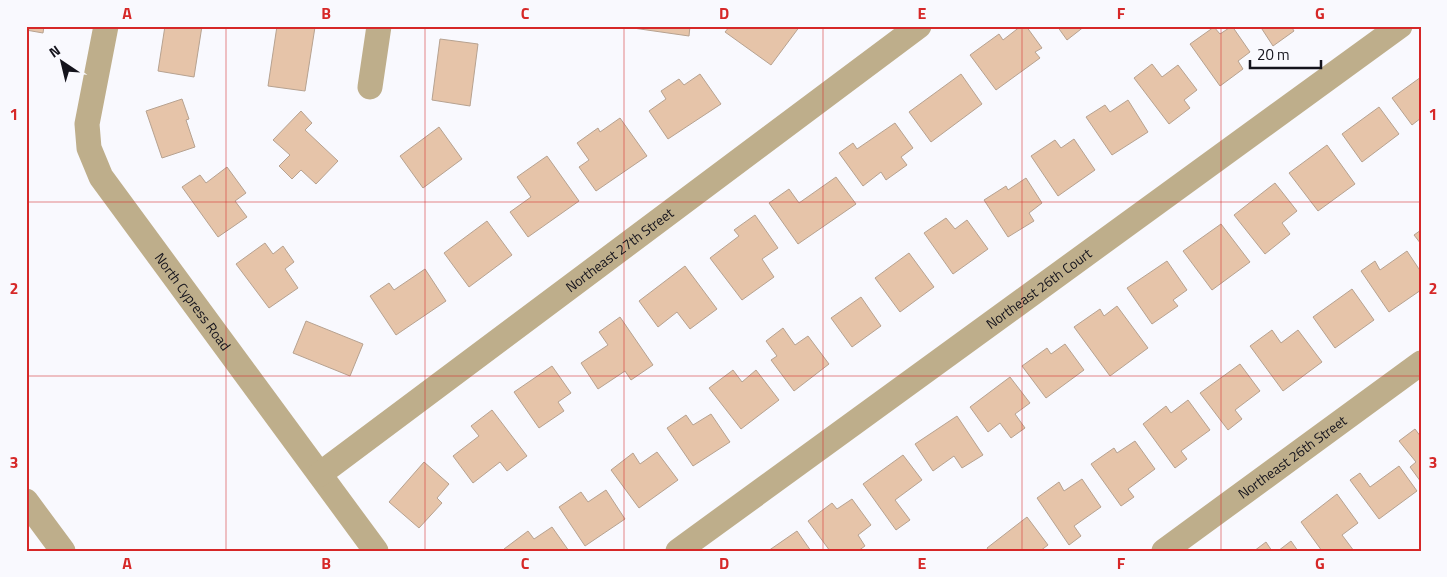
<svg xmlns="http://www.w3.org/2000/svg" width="1447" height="577" viewBox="0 0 1447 577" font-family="'Titillium Web',sans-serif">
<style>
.building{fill:#e6c4a9;stroke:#b7a290}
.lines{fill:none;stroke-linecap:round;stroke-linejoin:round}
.minor{stroke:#beae8b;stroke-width:25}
.grid{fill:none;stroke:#d62828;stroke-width:1;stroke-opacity:0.55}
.labels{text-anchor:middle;stroke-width:4.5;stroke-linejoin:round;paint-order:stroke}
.street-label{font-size:14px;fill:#14131c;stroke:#f9f9fe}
.neatline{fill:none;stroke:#d62828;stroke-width:2}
.grid-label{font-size:16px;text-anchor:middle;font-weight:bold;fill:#d62828}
</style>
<rect width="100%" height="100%" fill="#f9f9fe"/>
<g class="building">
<polygon points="26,26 44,26 43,33 26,30"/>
<polygon points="165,26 202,26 194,77 158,71"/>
<polygon points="277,26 315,27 305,91 268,86"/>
<polygon points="619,26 690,26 689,36"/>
<polygon points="730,26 800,26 771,65 725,32"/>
<polygon points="1021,26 1026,26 1042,48 1035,52 1040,58 996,90 970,55 999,34 1003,40"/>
<polygon points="1057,26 1085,26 1067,40"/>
<polygon points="1232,26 1250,52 1238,61 1243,69 1220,86 1190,44 1214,27 1220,34"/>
<polygon points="1260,26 1291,26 1294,31 1273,46"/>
<polygon points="440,39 478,44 470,106 432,100"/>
<polygon points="1152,64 1162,77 1178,65 1197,90 1184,100 1190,108 1169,124 1134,78"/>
<polygon points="700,74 721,104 668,139 649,111 666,99 661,91 679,79 684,85"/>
<polygon points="961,74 982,104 931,142 909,112"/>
<polygon points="1421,77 1421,118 1412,125 1392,98"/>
<polygon points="182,99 189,119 186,120 195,147 162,158 146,111"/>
<polygon points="1128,100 1148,132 1112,155 1086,117 1105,105 1110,112"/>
<polygon points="1379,107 1399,134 1362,162 1342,134"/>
<polygon points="301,111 312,123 305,130 338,161 316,184 301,170 292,179 279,166 290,155 273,140"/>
<polygon points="620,118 647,156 596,191 579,167 589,160 577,143 598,128 600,132"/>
<polygon points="895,123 913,148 901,157 907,165 886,180 881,172 863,186 839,153 853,143 857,149"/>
<polygon points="439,127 462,159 423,188 400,156"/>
<polygon points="1074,139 1095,170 1058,196 1031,156 1055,140 1061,148"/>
<polygon points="1327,145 1355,184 1318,211 1289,173"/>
<polygon points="547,156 579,201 528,237 510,212 531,197 517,177"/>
<polygon points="227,167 246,193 235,201 247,217 218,237 182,187 200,175 206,183"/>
<polygon points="836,177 856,204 798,244 769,203 789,189 799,203"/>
<polygon points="1026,178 1042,203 1029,213 1034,221 1008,237 984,200 1006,186 1008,190"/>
<polygon points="1275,183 1297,211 1282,223 1290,234 1265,254 1234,215"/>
<polygon points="755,215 778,248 762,259 774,277 742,300 710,258 739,236 734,230"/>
<polygon points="946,218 955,229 967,220 988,249 953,274 924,233"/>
<polygon points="487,221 512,255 469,287 444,253"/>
<polygon points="1221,224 1250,262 1212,290 1183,251"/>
<polygon points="1421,230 1421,244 1414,235"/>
<polygon points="265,243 273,254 283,246 294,262 285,269 298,288 269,308 236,264"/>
<polygon points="1407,251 1421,272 1421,290 1389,312 1361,271 1375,261 1380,270"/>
<polygon points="909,253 934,287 900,312 875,278"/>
<polygon points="1167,261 1187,290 1173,300 1178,306 1152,324 1127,288"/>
<polygon points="685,266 717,309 690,329 677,312 658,327 639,301"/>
<polygon points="425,269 446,301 396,335 370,296 389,283 394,290"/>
<polygon points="1352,289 1374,320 1335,348 1313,317"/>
<polygon points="861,297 881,326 852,347 831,318"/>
<polygon points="1117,306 1148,348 1110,376 1074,327 1100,309 1104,316"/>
<polygon points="620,317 653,365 631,380 625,371 598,389 581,363 608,345 599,332"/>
<polygon points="306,321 363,344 350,376 293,353"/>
<polygon points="783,328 795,345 808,336 829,364 794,391 771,360 777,356 766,341"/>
<polygon points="1272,330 1281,343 1298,330 1322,362 1283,391 1250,346"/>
<polygon points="1065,344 1084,370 1046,398 1022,366 1047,348 1051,354"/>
<polygon points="1240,364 1260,391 1235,410 1242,419 1228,430 1200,393"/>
<polygon points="552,366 571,393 558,402 564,411 539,428 514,392"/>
<polygon points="733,370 742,382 756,370 779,400 741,429 709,388"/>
<polygon points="1010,377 1030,403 1015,414 1025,428 1011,438 1000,423 988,432 970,407"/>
<polygon points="1188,400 1210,430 1181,451 1187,459 1175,468 1143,424 1166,406 1171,413"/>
<polygon points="492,410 527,456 507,471 500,462 473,483 453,456 479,436 471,426"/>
<polygon points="711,414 730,442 693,466 667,428 686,415 693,425"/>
<polygon points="957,416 983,455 962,468 954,456 933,471 915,444"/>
<polygon points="1415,429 1421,437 1421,482 1410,467 1416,462 1399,441"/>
<polygon points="1135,441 1155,469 1128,489 1134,497 1121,506 1091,464 1114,448 1117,453"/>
<polygon points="657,452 678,480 639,508 611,470 633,453 640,464"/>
<polygon points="903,455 922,480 895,500 910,520 896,530 863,484"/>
<polygon points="424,462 449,484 437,498 442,503 419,528 389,502"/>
<polygon points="1399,466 1417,491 1379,519 1350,480 1360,473 1370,487"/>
<polygon points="1082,479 1101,507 1074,526 1081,536 1069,545 1037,498 1059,482 1064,491"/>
<polygon points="606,490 625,519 585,546 559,507 581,492 588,502"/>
<polygon points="1337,494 1358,523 1342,535 1354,551 1322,551 1301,522"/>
<polygon points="852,499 871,525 858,535 865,546 858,551 830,551 808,521 832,503 837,509"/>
<polygon points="1027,517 1048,545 1040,551 989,551 987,548"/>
<polygon points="552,527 569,551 506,551 504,549 528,531 534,539"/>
<polygon points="797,531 811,551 768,551"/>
<polygon points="1291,541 1298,551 1278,551"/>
<polygon points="1266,542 1272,551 1254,551"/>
</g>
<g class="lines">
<g class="minor">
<path id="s1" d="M106 26 87 124 89 148 101 177 376 551"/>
<polyline points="370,87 379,26"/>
<path id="s2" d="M320 474 919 26"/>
<polyline points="26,501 63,551"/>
<path id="s3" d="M678 551 1400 26"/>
<path id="s4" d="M1164 551 1421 363"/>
</g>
</g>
<path class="grid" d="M226 26V551M425 26V551M624 26V551M823 26V551M1022 26V551M1221 26V551M26 202H1421M26 376H1421"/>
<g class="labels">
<g class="street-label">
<text dy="5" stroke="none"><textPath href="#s2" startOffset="374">Northeast 27th Street</textPath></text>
<text dy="5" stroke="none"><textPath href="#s3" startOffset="446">Northeast 26th Court</textPath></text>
<text dy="5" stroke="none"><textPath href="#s1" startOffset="310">North Cypress Road</textPath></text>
<text dy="5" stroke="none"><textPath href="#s4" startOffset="159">Northeast 26th Street</textPath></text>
</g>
</g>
<rect width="1447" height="577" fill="none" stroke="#f9f9fe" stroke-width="55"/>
<g transform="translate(62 62) rotate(325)" stroke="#f9f9fe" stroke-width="4" paint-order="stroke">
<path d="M0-4L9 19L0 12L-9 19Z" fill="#14131c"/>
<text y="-8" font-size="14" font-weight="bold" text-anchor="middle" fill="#14131c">N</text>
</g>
<path d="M1250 60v8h71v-8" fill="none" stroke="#14131c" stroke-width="2.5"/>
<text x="1257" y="60" font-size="15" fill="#14131c" stroke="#f9f9fe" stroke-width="4" paint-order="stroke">20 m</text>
<rect x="28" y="28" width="1392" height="522" class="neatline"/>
<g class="grid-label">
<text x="127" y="19">A</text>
<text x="326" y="19">B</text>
<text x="525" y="19">C</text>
<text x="724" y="19">D</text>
<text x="922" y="19">E</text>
<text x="1121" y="19">F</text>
<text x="1320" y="19">G</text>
<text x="14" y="120">1</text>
<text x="1433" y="120">1</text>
<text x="14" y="294">2</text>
<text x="1433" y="294">2</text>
<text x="14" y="468">3</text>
<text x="1433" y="468">3</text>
<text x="127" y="569">A</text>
<text x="326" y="569">B</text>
<text x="525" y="569">C</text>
<text x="724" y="569">D</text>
<text x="922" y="569">E</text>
<text x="1121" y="569">F</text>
<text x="1320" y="569">G</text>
</g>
</svg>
